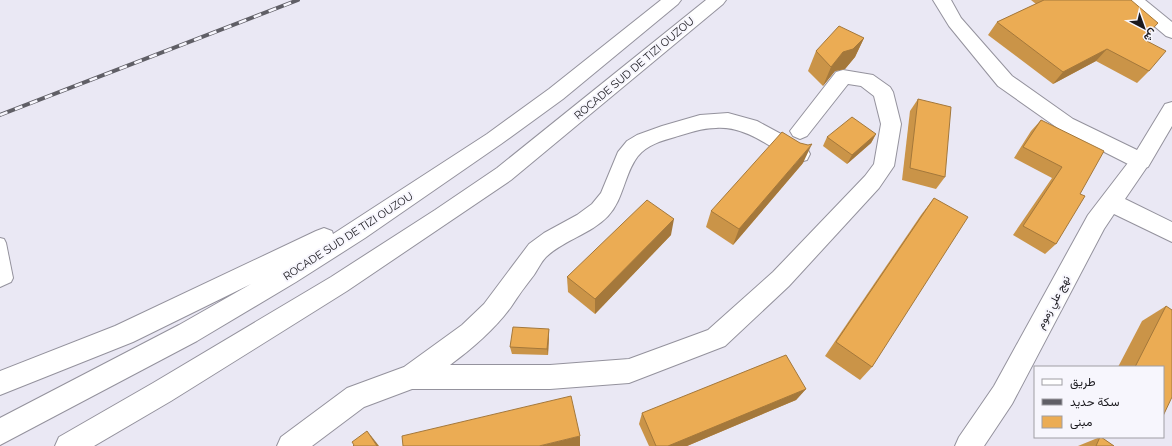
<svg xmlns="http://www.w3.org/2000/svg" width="1172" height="446" viewBox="0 0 1172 446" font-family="Raleway,Vazirmatn,sans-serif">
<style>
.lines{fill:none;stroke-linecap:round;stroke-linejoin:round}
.lane-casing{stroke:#94929d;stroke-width:2}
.street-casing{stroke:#94929d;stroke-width:2}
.secondary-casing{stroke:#94929d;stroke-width:2}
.highway-casing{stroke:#94929d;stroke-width:2}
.lane{fill:#fff;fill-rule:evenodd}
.street{fill:#fff;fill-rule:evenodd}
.secondary{fill:#fff;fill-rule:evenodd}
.highway{fill:#fff;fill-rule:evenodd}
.rail-casing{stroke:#605f66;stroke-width:4}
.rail{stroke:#f7f6fd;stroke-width:2.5;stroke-dasharray:8;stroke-linecap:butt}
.wall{fill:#ca9448}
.shaded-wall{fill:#a4783b}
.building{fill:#ebac54;stroke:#a4783b}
.labels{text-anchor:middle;stroke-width:4;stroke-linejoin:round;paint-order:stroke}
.street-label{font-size:11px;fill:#1a191e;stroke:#f7f6fd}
</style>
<rect width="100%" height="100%" fill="#eae8f4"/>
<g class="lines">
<g class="lane-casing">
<polygon id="lane" points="0,238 4,239 6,243 13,278 11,282 0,287"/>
</g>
<g class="street-casing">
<g id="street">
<polygon points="1125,0 1145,0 1172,22 1172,38 1166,36 1128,4"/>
<path d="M843 70 873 75 890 87 893 92 901 124 894 166 879 188 789 286 725 346 629 383 550 389H412L364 407 312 446H277L281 437 347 388 404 367 462 325 484 304 529 244 544 233 577 215 592 204 601 193 618 152 627 141 637 135 662 126 700 115 728 113 757 121 807 148 810 154 807 160 800 162 793 160C769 146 745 126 716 128 702 128 688 133 675 137 661 141 647 145 638 156 624 174 624 199 608 216 591 234 564 240 546 257 541 262 538 269 534 275 526 285 518 296 511 307 494 330 473 348 450 365H550L629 359 708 330 773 272 865 176 874 164 881 124 874 96 861 86 848 84 807 136 800 139 793 136 790 131 836 72Z"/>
<polygon points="1141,153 1148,155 1151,161 1125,199 1172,222 1172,242 1114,214 1104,229 1012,404 984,446 955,446 959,437 994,386 1088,215 1134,155"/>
</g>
</g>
<g class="secondary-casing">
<polygon id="secondary" points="933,0 951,0 961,18 1012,76 1073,119 1137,150 1165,104 1172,102 1172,126 1148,167 1141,169 1134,167 1059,129 998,86 949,26"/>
</g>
<g class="highway-casing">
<g id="highway">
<polygon points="661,0 681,0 678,4 563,99 501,144 365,238 296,282 197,341 0,445 0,418 179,325 251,284 133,342 0,395 0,371 115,326 316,231 324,228 332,231 333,234 487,134 549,89"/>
<polygon points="706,0 726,0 723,4 511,180 347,291 171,401 94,446 55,446 59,437 153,383 331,277 435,210 497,168"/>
</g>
</g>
<use href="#lane" class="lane"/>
<use href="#street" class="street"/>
<use href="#secondary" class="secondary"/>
<use href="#highway" class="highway"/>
<g class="rail-casing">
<polyline id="rail" points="0,115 298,0"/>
</g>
<use href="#rail" class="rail"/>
</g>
<g class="wall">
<polygon points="1031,0 1131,0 1143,39 1149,71 1137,83 1096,61 1053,84 988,35 997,22 1036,4"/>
<polygon points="864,38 855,57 845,69 835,71 823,86 808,71 816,51"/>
<polygon points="918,99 945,177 936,189 902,180 910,111"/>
<polygon points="1041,120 1080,194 1056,244 1045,254 1013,235 1052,178 1014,158 1031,131"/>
<polygon points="876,134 871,143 847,164 823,146 827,137"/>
<polygon points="803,163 733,245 706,227 711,211"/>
<polygon points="934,198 872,367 860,380 825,356 921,215"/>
<polygon points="671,235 595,314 568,292 567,277"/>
<polygon points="1166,306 1163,367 1118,367 1142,321"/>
<polygon points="549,329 549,335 548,355 512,354 510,347"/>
<polygon points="806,389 796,400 687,446 649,446 639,424 642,413"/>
<polygon points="1100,437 1101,437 1114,446 1078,446"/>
</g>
<g class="shaded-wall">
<polygon points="864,38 855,57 845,69 835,71 823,86 831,67 843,52"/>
<polygon points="1107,49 1096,61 1053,84 1063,72"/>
<polygon points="876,134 871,143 847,164 852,155"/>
<polygon points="812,144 803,163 733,245 739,229"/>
<polygon points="674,219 671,235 595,314 595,299"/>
<polygon points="549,329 549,335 548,355 547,349"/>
<polygon points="806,389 796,400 687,446 668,446"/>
<polygon points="367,431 372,437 379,446 377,446"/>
<polygon points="580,436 580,446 539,446"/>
</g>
<g class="building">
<polygon points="1044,0 1131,0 1158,23 1143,39 1166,51 1149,71 1107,49 1063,72 997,22"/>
<polygon points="839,26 864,38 853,49 843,52 831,67 816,51"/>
<polygon points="918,99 951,107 945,177 910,168"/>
<polygon points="852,117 876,134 852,155 827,137"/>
<polygon points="1041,120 1104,151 1080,194 1085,196 1056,244 1023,226 1062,167 1023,147"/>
<polygon points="782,132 800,143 808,145 812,144 739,229 711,211"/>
<polygon points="934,198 968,217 872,367 836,342"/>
<polygon points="647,200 674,219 595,299 567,277"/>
<polygon points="1166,306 1172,310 1172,397 1163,416 1163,367 1135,367"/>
<polygon points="513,327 549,329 547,349 510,347"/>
<polygon points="786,355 806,389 668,446 656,446 642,413"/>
<polygon points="571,396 580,436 539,446 403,446 402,436"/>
<polygon points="367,431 377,446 353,446 354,445 352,442"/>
<polygon points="1100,437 1101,437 1114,446 1096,446"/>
</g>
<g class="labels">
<g class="street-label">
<text transform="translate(634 68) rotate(-40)" y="4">ROCADE SUD DE TIZI OUZOU</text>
<text transform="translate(348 236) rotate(-33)" y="4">ROCADE SUD DE TIZI OUZOU</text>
<text transform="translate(1053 302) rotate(-62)" y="4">نهج علي زموم</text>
</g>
</g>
<rect x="1034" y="366" width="130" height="72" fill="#f7f6fd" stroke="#9f9ea4"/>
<rect x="1042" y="379" width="20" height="6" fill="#ffffff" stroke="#9f9ea4"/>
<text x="1070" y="386" font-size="12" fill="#1a191e">طريق</text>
<rect x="1042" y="399" width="20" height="6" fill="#605f66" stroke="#9f9ea4"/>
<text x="1070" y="406" font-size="12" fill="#1a191e">سكة حديد</text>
<rect x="1042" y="416" width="20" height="12" fill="#ebac54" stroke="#9f9ea4"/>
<text x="1070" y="426" font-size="12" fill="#1a191e">مبنى</text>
<g transform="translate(1144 28) rotate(139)" stroke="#f7f6fd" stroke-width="3" paint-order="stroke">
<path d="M0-3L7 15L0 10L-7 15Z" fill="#1a191e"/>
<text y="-6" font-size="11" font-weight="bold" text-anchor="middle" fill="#1a191e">ش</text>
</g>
</svg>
